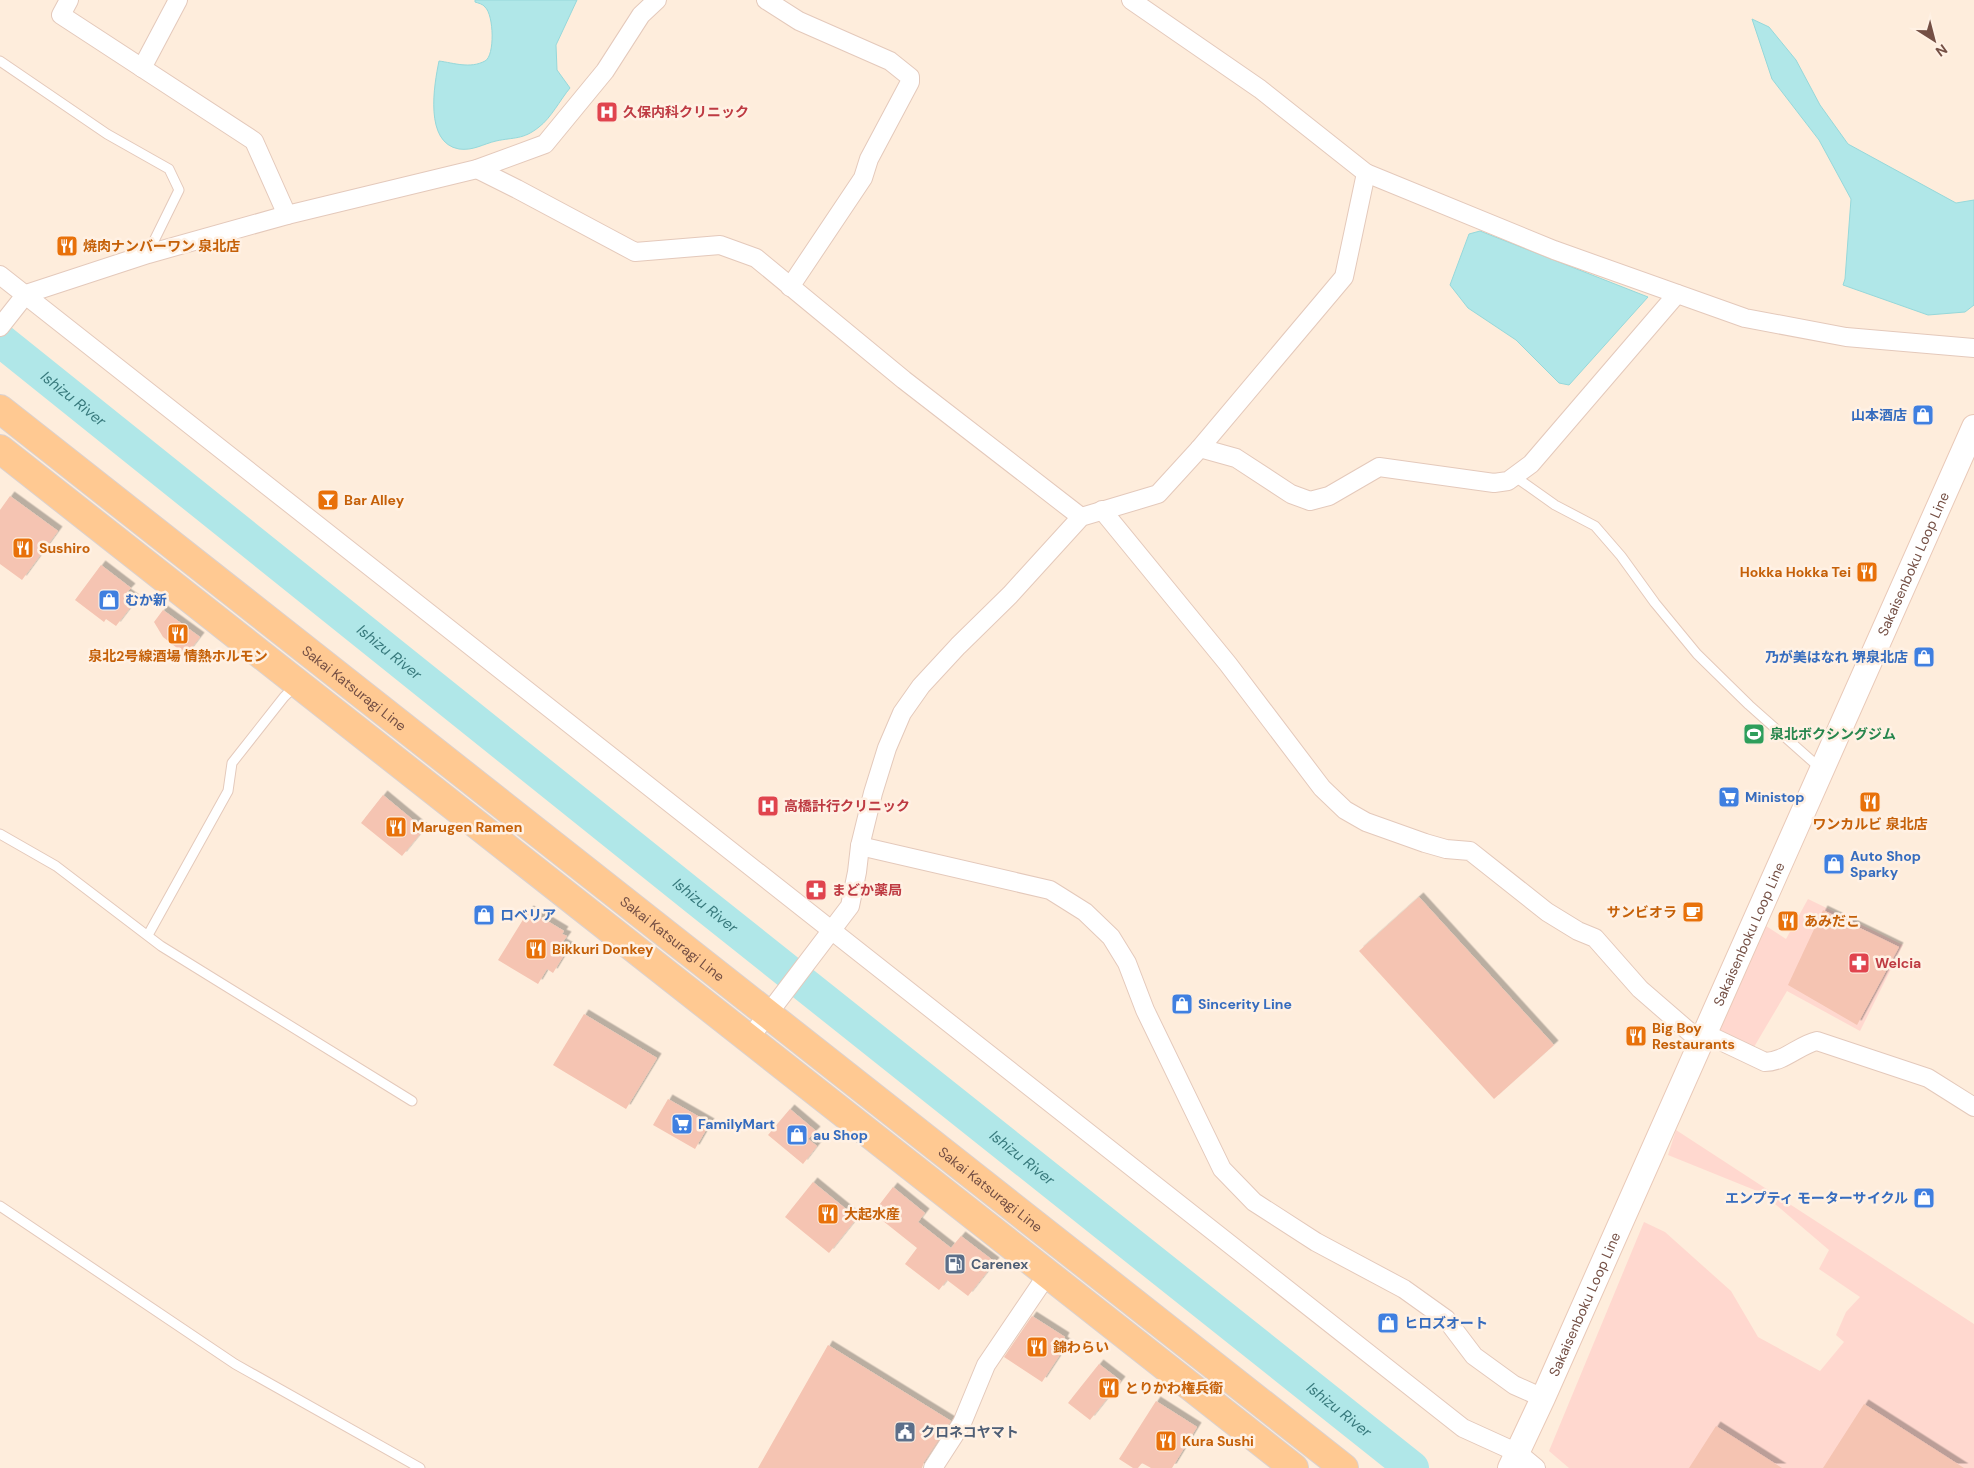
<svg xmlns="http://www.w3.org/2000/svg" width="1974" height="1468" viewBox="0 0 1974 1468" font-family="'DM Sans','Noto Sans JP',sans-serif">
<style>
.commercial{fill:#ffd8cf}
.water{fill:#b0e7e8;stroke:#96d8da}
.lines{fill:none;stroke-linecap:round;stroke-linejoin:round}
.river{stroke:#b0e7e8;stroke-width:34}
.building{fill:#f5c4b2;filter:url(#shadow)}
.lane-casing{stroke:#e4c9bb;stroke-width:11}
.street-casing{stroke:#e4c9bb;stroke-width:20}
.secondary-casing{stroke:#e9c9b8;stroke-width:26}
.primary-casing{stroke:#dbd1ce;stroke-width:30}
.lane{stroke:#fff;stroke-width:9}
.street{stroke:#fff;stroke-width:18}
.secondary{stroke:#fff;stroke-width:24}
.primary{stroke:#ffc992;stroke-width:28}
.labels{text-anchor:middle;stroke-width:5;stroke-linejoin:round;paint-order:stroke}
.health-label{font-size:14px;font-weight:bold;fill:#be3a42;stroke:#fff1e4;text-anchor:start}
.food-label{font-size:14px;font-weight:bold;fill:#c56008;stroke:#fff1e4;text-anchor:start}
.shop-label{font-size:14px;font-weight:bold;fill:#366cbe;stroke:#fff1e4;text-anchor:start}
.street-label{font-size:14px;fill:#744f44;stroke:#fff1e4}
.leisure-label{font-size:14px;font-weight:bold;fill:#27864d;stroke:#fff1e4;text-anchor:start}
.service-label{font-size:14px;font-weight:bold;fill:#4e5e75;stroke:#fff1e4;text-anchor:start}
.water-label{font-size:15px;font-style:italic;fill:#37797c;stroke:#fff1e4}
</style>
<defs>
<filter id="shadow"><feDropShadow dx="4.5" dy="-4.5" stdDeviation="0" flood-color="#0004"/></filter>
</defs>
<rect width="100%" height="100%" fill="#feeddc"/>
<g class="commercial">
<polygon points="1808,899 1903,945 1860,1031 1787,991 1754,1047 1718,1030 1766,926 1786,939"/>
<polygon points="1676,1130 1974,1324 1974,1468 1569,1468 1549,1451 1644,1222 1665,1232 1731,1291 1758,1337 1820,1371 1844,1342 1836,1335 1846,1312 1860,1297 1819,1269 1829,1250 1762,1193 1668,1155"/>
</g>
<g class="water">
<path d="M475 0H577L556 45 557 70 570 88C560 100 551 118 539 127 523 140 514 137 496 141 483 144 473 151 459 149 424 143 434 85 439 61 454 63 470 69 485 61 495 56 494 15 485 7 483 4 478 3 475 2Z"/>
<polygon points="1752,19 1769,27 1796,60 1820,105 1848,144 1956,203 1974,200 1974,305 1965,312 1928,315 1843,285 1845,279 1851,199 1819,140 1772,79"/>
<polygon points="1480,231 1648,297 1569,385 1559,383 1516,340 1468,308 1450,285 1469,234"/>
</g>
<g class="lines">
<path class="river" id="s1" d="M0 340 697 899 1412 1468"/>
</g>
<g class="building">
<polygon points="10,496 58,531 22,580 0,564 0,510"/>
<polygon points="101,565 131,588 126,593 136,600 116,626 106,619 104,622 75,600"/>
<polygon points="163,610 200,637 186,655 163,637 154,622"/>
<polygon points="383,795 424,829 402,856 361,823"/>
<polygon points="1419,897 1554,1045 1494,1099 1359,951"/>
<polygon points="529,910 564,931 562,934 567,936 562,943 569,947 553,973 547,969 538,984 498,960"/>
<polygon points="1823,910 1899,947 1857,1025 1788,985"/>
<polygon points="584,1014 657,1058 626,1109 553,1065"/>
<polygon points="668,1099 710,1123 695,1149 653,1125"/>
<polygon points="790,1109 816,1131 808,1139 817,1146 803,1164 768,1135"/>
<polygon points="813,1182 857,1218 829,1253 785,1217"/>
<polygon points="893,1187 925,1213 918,1222 951,1248 961,1236 995,1262 968,1296 947,1280 939,1290 905,1264 917,1248 873,1213"/>
<polygon points="1032,1316 1065,1337 1063,1341 1067,1344 1042,1382 1004,1357"/>
<polygon points="828,1345 951,1421 924,1462 922,1468 758,1468"/>
<polygon points="1099,1364 1121,1381 1090,1420 1068,1403"/>
<polygon points="1156,1401 1197,1427 1172,1468 1151,1468 1142,1463 1138,1468 1133,1468 1119,1459"/>
<polygon points="1864,1404 1964,1468 1823,1468"/>
<polygon points="1716,1426 1782,1468 1689,1468"/>
</g>
<g class="lines">
<g class="lane-casing">
<g id="lane">
<polyline points="0,61 107,134 169,169 179,190 148,253"/>
<polyline points="1514,476 1555,505 1595,526 1621,556 1655,603 1697,654 1749,705 1821,769"/>
<polyline points="0,834 56,866 161,946 412,1101"/>
<polyline points="148,935 228,791 232,763 284,697 296,685"/>
<polyline points="0,1206 235,1364 420,1468"/>
</g>
</g>
<g class="street-casing">
<g id="street">
<polyline points="69,0 61,15 254,141 287,215"/>
<polyline points="766,0 799,21 890,61 910,77 910,82 869,159 863,178 790,287"/>
<polyline points="1131,0 1260,89 1366,173 1554,250 1745,318 1846,337 1974,348"/>
<polyline points="142,68 178,0"/>
<polyline points="477,169 517,189 635,252 720,245 756,258 904,380 1081,517"/>
<polyline points="0,275 1463,1428 1518,1453 1536,1468"/>
<polyline points="0,327 26,294 148,254 287,215 477,169 545,144 605,71 641,15 657,0"/>
<polyline points="1200,448 1236,458 1291,494 1310,501 1329,496 1379,467 1494,483 1508,481 1531,464 1677,294"/>
<polyline points="1102,510 1228,664 1322,788 1345,810 1366,822 1425,843 1446,849 1470,851 1547,912 1578,931 1595,938 1640,989 1700,1041"/>
<polyline points="860,846 1050,890 1085,912 1111,937 1127,963 1145,1010 1222,1169 1254,1202 1316,1242 1404,1289 1446,1319 1474,1356 1514,1385 1543,1398"/>
<path d="M1704 1033 1765 1062C1784 1062 1799 1045 1817 1041L1928 1078 1974 1107"/>
<polyline points="749,1039 850,906 857,872 860,846 873,793 887,748 902,713 921,686 958,646 1010,595 1081,517 1158,494 1200,448 1344,277 1366,173"/>
<polyline points="933,1468 962,1423 986,1365 1047,1275"/>
</g>
</g>
<g class="secondary-casing">
<g id="secondary">
<path id="s2" d="M1510 1468 1543 1398 1974 427"/>
</g>
</g>
<g class="primary-casing">
<g id="primary">
<path id="s3" d="M0 409 1344 1468"/>
<polyline points="0,449 1294,1468"/>
</g>
</g>
<use href="#lane" class="lane"/>
<use href="#street" class="street"/>
<use href="#secondary" class="secondary"/>
<use href="#primary" class="primary"/>
</g>
<defs>
<g id="hospital-square" transform="scale(1.125)"><rect x="-9" y="-9" width="18" height="18" rx="4" fill="#e0444e" stroke="#fff1e4"/><path d="M-5-5h3v3.5h4V-5h3V5h-3V1.5h-4V5h-3Z" fill="#fff"/></g>
<g id="restaurant-square" transform="scale(1.125)"><rect x="-9" y="-9" width="18" height="18" rx="4" fill="#e8710a" stroke="#fff1e4"/><path d="M-5-6h1v4h1v-4h1v4h1v-4h1v5L-1.5 .5V6h-2V.5L-5-1ZM5-6V6H3V1.5H1.5Q1.5-4 5-6Z" fill="#fff"/></g>
<g id="shop-square" transform="scale(1.125)"><rect x="-9" y="-9" width="18" height="18" rx="4" fill="#3f7fe0" stroke="#fff1e4"/><path d="M-5-2.5h2.3a2.7 3.5 0 0 1 5.4 0H5L5.5 6h-11ZM-1.5-2.5h3a1.5 2.3 0 0 0-3 0Z" fill="#fff"/></g>
<g id="bar-square" transform="scale(1.125)"><rect x="-9" y="-9" width="18" height="18" rx="4" fill="#e8710a" stroke="#fff1e4"/><path d="M-6-5H6L.8 .8V4.5H3.5V6h-7V4.5H-.8V.8Z" fill="#fff"/></g>
<g id="stadium-square" transform="scale(1.125)"><rect x="-9" y="-9" width="18" height="18" rx="4" fill="#2e9e5b" stroke="#fff1e4"/><path d="M0-5a6.5 5 0 1 0 0 10a6.5 5 0 1 0 0-10ZM-3.5-1.8h7v3.6h-7Z" fill="#fff"/></g>
<g id="supermarket-square" transform="scale(1.125)"><rect x="-9" y="-9" width="18" height="18" rx="4" fill="#3f7fe0" stroke="#fff1e4"/><path d="M-6-5.5h2.5l.6 2H6L4.5 2H-2.5L-4.4-4H-6ZM-1.5 3.2a1.3 1.3 0 1 0 .1 0ZM3 3.2a1.3 1.3 0 1 0 .1 0Z" fill="#fff"/></g>
<g id="pharmacy-square" transform="scale(1.125)"><rect x="-9" y="-9" width="18" height="18" rx="4" fill="#e0444e" stroke="#fff1e4"/><path d="M-2-6h4v4h4v4h-4v4h-4v-4h-4v-4h4Z" fill="#fff"/></g>
<g id="cafe-square" transform="scale(1.125)"><rect x="-9" y="-9" width="18" height="18" rx="4" fill="#e8710a" stroke="#fff1e4"/><path d="M-5.5-4.5H6V0H3Q3 3.5 0 3.5H-2.5Q-5.5 3.5-5.5 0ZM3-3.2v2h1.7v-2ZM-6 4.5H4V6H-6Z" fill="#fff"/></g>
<g id="fuel-square" transform="scale(1.125)"><rect x="-9" y="-9" width="18" height="18" rx="4" fill="#5c6f8a" stroke="#fff1e4"/><path d="M-5.5-6h7V0h2V4h1.3V-2.5L3-4.5l.8-.8L6-3V5H2.5V1h-1V6h-7ZM-4.2-4.7v3.2H.2V-4.7Z" fill="#fff"/></g>
<g id="civic-square" transform="scale(1.125)"><rect x="-9" y="-9" width="18" height="18" rx="4" fill="#5c6f8a" stroke="#fff1e4"/><path d="M-.6-6.5H3V-4.5H.6V-3L4-1V1h2V6H-6V1h2V-1L-.6-3ZM-1.2 2.5V6h2.4V2.5Z" fill="#fff"/></g>
</defs>
<g fill-rule="evenodd">
<use href="#hospital-square" x="607" y="112"/>
<use href="#restaurant-square" x="67" y="246"/>
<use href="#shop-square" x="1923" y="415"/>
<use href="#bar-square" x="328" y="500"/>
<use href="#restaurant-square" x="23" y="548"/>
<use href="#restaurant-square" x="1867" y="572"/>
<use href="#shop-square" x="109" y="600"/>
<use href="#restaurant-square" x="178" y="634"/>
<use href="#shop-square" x="1924" y="657"/>
<use href="#stadium-square" x="1754" y="734"/>
<use href="#supermarket-square" x="1729" y="797"/>
<use href="#restaurant-square" x="1870" y="802"/>
<use href="#hospital-square" x="768" y="806"/>
<use href="#restaurant-square" x="396" y="827"/>
<use href="#shop-square" x="1834" y="864"/>
<use href="#pharmacy-square" x="816" y="890"/>
<use href="#cafe-square" x="1693" y="912"/>
<use href="#shop-square" x="484" y="915"/>
<use href="#restaurant-square" x="1788" y="921"/>
<use href="#restaurant-square" x="536" y="949"/>
<use href="#pharmacy-square" x="1859" y="963"/>
<use href="#shop-square" x="1182" y="1004"/>
<use href="#restaurant-square" x="1636" y="1036"/>
<use href="#supermarket-square" x="682" y="1124"/>
<use href="#shop-square" x="797" y="1135"/>
<use href="#shop-square" x="1924" y="1198"/>
<use href="#restaurant-square" x="828" y="1214"/>
<use href="#fuel-square" x="955" y="1264"/>
<use href="#shop-square" x="1388" y="1323"/>
<use href="#restaurant-square" x="1037" y="1347"/>
<use href="#restaurant-square" x="1109" y="1388"/>
<use href="#civic-square" x="905" y="1432"/>
<use href="#restaurant-square" x="1166" y="1441"/>
</g>
<g class="labels">
<g class="health-label">
<text x="623" y="117">久保内科クリニック</text>
<text x="784" y="811">高橋計行クリニック</text>
<text x="832" y="895">まどか薬局</text>
<text x="1875" y="968">Welcia</text>
</g>
<g class="food-label">
<text x="83" y="251">焼肉ナンバーワン 泉北店</text>
<text x="344" y="505">Bar Alley</text>
<text x="39" y="553">Sushiro</text>
<text x="1851" y="577" text-anchor="end">Hokka Hokka Tei</text>
<text x="178" y="661" text-anchor="middle">泉北2号線酒場 情熱ホルモン</text>
<text x="1870" y="829" text-anchor="middle">ワンカルビ 泉北店</text>
<text x="412" y="832">Marugen Ramen</text>
<text x="1677" y="917" text-anchor="end">サンビオラ</text>
<text x="1804" y="926">あみだこ</text>
<text x="552" y="954">Bikkuri Donkey</text>
<text x="1652" y="1033">Big Boy<tspan x="1652" dy="16">Restaurants</tspan></text>
<text x="844" y="1219">大起水産</text>
<text x="1053" y="1352">錦わらい</text>
<text x="1125" y="1393">とりかわ権兵衛</text>
<text x="1182" y="1446">Kura Sushi</text>
</g>
<g class="shop-label">
<text x="1907" y="420" text-anchor="end">山本酒店</text>
<text x="125" y="605">むか新</text>
<text x="1908" y="662" text-anchor="end">乃が美はなれ 堺泉北店</text>
<text x="1745" y="802">Ministop</text>
<text x="1850" y="861">Auto Shop<tspan x="1850" dy="16">Sparky</tspan></text>
<text x="500" y="920">ロベリア</text>
<text x="1198" y="1009">Sincerity Line</text>
<text x="698" y="1129">FamilyMart</text>
<text x="813" y="1140">au Shop</text>
<text x="1908" y="1203" text-anchor="end">エンプティ モーターサイクル</text>
<text x="1404" y="1328">ヒロズオート</text>
</g>
<g class="street-label">
<text dy="5" stroke="none"><textPath href="#s2" startOffset="990">Sakaisenboku Loop Line</textPath></text>
<text dy="5" stroke="none"><textPath href="#s3" startOffset="451">Sakai Katsuragi Line</textPath></text>
<text dy="5" stroke="none"><textPath href="#s2" startOffset="585">Sakaisenboku Loop Line</textPath></text>
<text dy="5" stroke="none"><textPath href="#s3" startOffset="856">Sakai Katsuragi Line</textPath></text>
<text dy="5" stroke="none"><textPath href="#s3" startOffset="1261">Sakai Katsuragi Line</textPath></text>
<text dy="5" stroke="none"><textPath href="#s2" startOffset="180">Sakaisenboku Loop Line</textPath></text>
</g>
<g class="leisure-label">
<text x="1770" y="739">泉北ボクシングジム</text>
</g>
<g class="service-label">
<text x="971" y="1269">Carenex</text>
<text x="921" y="1437">クロネコヤマト</text>
</g>
<g class="water-label">
<text dy="5" stroke="none"><textPath href="#s1" startOffset="94">Ishizu River</textPath></text>
<text dy="5" stroke="none"><textPath href="#s1" startOffset="499">Ishizu River</textPath></text>
<text dy="5" stroke="none"><textPath href="#s1" startOffset="904">Ishizu River</textPath></text>
<text dy="5" stroke="none"><textPath href="#s1" startOffset="1309">Ishizu River</textPath></text>
<text dy="5" stroke="none"><textPath href="#s1" startOffset="1714">Ishizu River</textPath></text>
</g>
</g>
<g transform="translate(1934 40) rotate(144)" stroke="#fff1e4" stroke-width="4" paint-order="stroke">
<path d="M0-4L9 19L0 12L-9 19Z" fill="#744f44"/>
<text y="-8" font-size="14" font-weight="bold" text-anchor="middle" fill="#744f44">N</text>
</g>
</svg>
